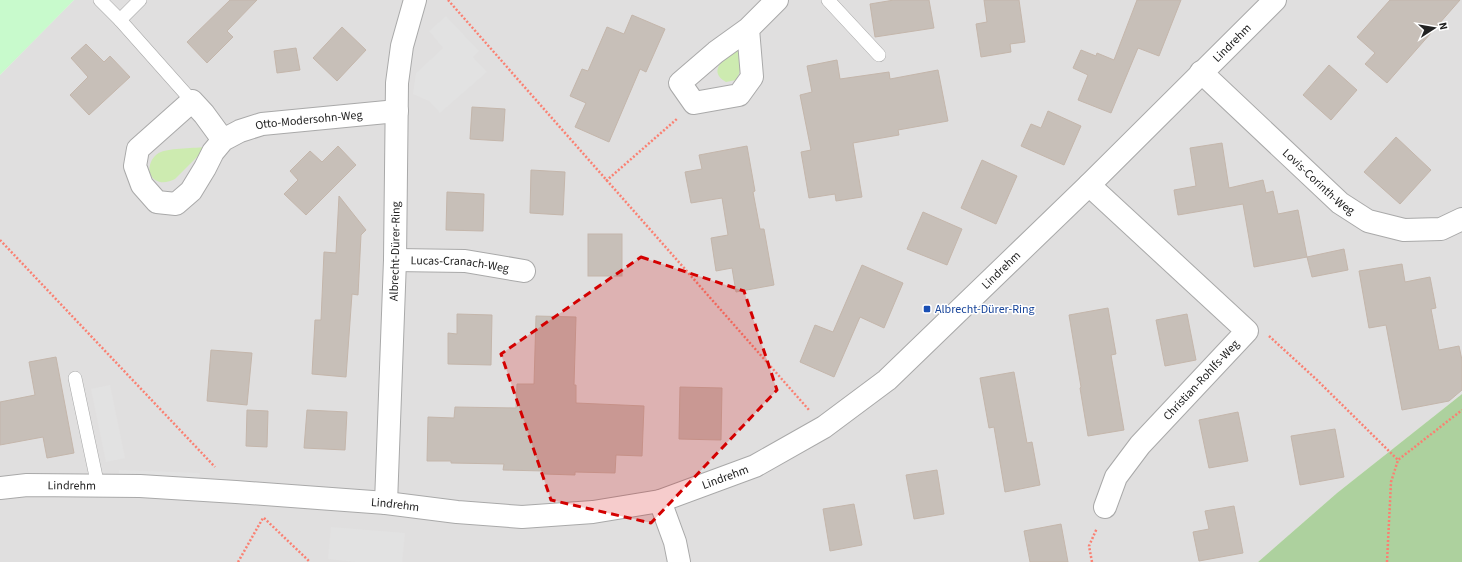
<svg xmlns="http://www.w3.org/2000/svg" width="1462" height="562" viewBox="0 0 1462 562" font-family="'Source Sans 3',sans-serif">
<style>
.residential{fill:#e0dfdf}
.grass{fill:#cdebb0}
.forest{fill:#add19e}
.park{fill:#c8facc}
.parking{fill:#e2e2e2}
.building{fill:#c7bfb8;stroke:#c4b6ab}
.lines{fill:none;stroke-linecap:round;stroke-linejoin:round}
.service-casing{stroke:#a9a9a9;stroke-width:14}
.minor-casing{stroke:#a9a9a9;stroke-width:24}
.path{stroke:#fa8072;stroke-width:2.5;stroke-dasharray:2 2;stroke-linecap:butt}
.service{stroke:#fff;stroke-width:13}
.minor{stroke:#fff;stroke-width:22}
.marked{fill:#d40000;fill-opacity:0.2;stroke:#d40000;stroke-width:3;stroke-dasharray:8 5;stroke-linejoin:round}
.transit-dot{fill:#1a4fb4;stroke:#fff;stroke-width:1.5}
.labels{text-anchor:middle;stroke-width:3;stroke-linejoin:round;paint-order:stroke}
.street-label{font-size:12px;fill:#222;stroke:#fff}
.transit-label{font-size:12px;fill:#164399;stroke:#fff;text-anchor:start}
</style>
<rect width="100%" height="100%" fill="#f2efe9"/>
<polygon class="residential" points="74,0 1462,0 1462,394 1337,493 1258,562 0,562 0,75"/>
<g class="grass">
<path d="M739 47C740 59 743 69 736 80L726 82C705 70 728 56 739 47Z"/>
<path d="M207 147 175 179C171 181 165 183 160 182 144 178 148 157 161 152 170 148 196 148 207 147Z"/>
</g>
<polygon class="forest" points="1462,394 1462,562 1258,562 1337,493"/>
<polygon class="park" points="0,0 74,0 0,75"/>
<g class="parking">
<polygon points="446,16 479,51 473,57 487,72 440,113 429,101 413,94 416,73 443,48 429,31"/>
<polygon points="110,385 125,458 106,462 91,389"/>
<polygon points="119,470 200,473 199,481 119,478"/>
<polygon points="331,527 405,533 402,562 356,562 328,559"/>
</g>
<g class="building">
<polygon points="230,0 257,0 227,31 233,37 207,63 187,42"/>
<polygon points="894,0 929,0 934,28 875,37 870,4"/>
<polygon points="984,0 1019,0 1025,42 1010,44 1011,52 981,57 976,24 987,22"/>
<polygon points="1137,0 1181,0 1159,56 1138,48 1111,113 1078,100 1088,75 1073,68 1081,50 1096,56 1097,53 1114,60"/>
<polygon points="1390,0 1460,0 1387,83 1365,64 1375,53 1357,37"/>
<polygon points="632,15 665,29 646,72 640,69 609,142 575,127 586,103 570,96 582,69 588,71 607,27 624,34"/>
<polygon points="342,27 366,50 337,81 313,58"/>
<polygon points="86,44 104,62 110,56 130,77 89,115 70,95 88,77 71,58"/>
<polygon points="296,48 300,70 277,73 274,51"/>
<polygon points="837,60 840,79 889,72 890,79 938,70 948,121 898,130 899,135 853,143 862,197 836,201 835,194 809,198 801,152 811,150 800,95 812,92 807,66"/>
<polygon points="1329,65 1357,90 1331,120 1303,95"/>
<polygon points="472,107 505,109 503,141 470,139"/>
<polygon points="1048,111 1081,126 1064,165 1021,146 1031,124 1041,128"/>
<polygon points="1396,137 1431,170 1400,204 1364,172"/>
<polygon points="1222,143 1229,188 1263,180 1266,193 1273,191 1278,214 1298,210 1307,257 1254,267 1243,204 1178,215 1174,190 1196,186 1190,148"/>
<polygon points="338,146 356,165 306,215 284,194 298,180 290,171 310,151 322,162"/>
<polygon points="747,146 755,191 753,192 760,229 764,229 774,285 736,292 732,268 716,271 711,238 728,235 722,198 691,203 685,172 702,169 699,155"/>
<polygon points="982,160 1017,176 996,224 961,208"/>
<polygon points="531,170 565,172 563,215 530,213"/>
<polygon points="447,192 484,194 483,231 446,230"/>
<polygon points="339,196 366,230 361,235 358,295 352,294 346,377 312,374 315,320 321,320 324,252 336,253"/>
<polygon points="923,212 962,229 947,265 907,249"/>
<rect x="588" y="234" width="34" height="42"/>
<polygon points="1344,249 1348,270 1312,277 1307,257"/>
<polygon points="1402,264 1405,282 1430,277 1436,308 1431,309 1439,350 1459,346 1462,360 1462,390 1449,401 1402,410 1386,325 1369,328 1359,271"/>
<polygon points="862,265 903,283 884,328 860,317 834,377 800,362 815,325 833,332"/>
<polygon points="1108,308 1116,354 1111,355 1124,430 1088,436 1080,388 1081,387 1069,315"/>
<polygon points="457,314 492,315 491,365 448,364 448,333 457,334"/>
<polygon points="1187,314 1196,360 1165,366 1156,320"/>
<polygon points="536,316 576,317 574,385 576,385 576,403 644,406 642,456 616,455 615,473 575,472 575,475 544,474 544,471 503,470 504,464 451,463 451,461 427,461 428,417 454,418 455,407 516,408 517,384 534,384"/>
<polygon points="211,350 252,353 247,405 207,401"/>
<polygon points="56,357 74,453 47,458 43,437 0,445 0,402 35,395 29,362"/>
<polygon points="1014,372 1027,443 1032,442 1040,485 1005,492 994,427 989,428 980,378"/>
<polygon points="680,387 722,388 721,440 679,439"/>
<polygon points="247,410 268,411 267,447 246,446"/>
<polygon points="307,410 347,412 345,450 304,448"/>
<polygon points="1238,412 1248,461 1209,468 1199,420"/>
<polygon points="1335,429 1344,477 1300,485 1291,436"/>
<polygon points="937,470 944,514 914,519 906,475"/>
<polygon points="854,504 862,545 830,551 823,509"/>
<polygon points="1234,506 1243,553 1199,561 1193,532 1209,529 1205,511"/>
<polygon points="1061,524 1068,562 1030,562 1024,531"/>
</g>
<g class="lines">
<g class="service-casing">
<g id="service">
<polyline points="100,0 120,20 192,101"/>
<polyline points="828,0 879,55"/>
<polyline points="120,20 140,0"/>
<polyline points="75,378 98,486"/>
</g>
</g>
<g class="minor-casing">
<g id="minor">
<polyline points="748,29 752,77 739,95 694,103 680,83 716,52 748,29 777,0"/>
<path id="s1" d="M1201 72 1340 203 1368 221 1404 230 1441 229 1462 219"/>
<path id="s2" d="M223 140 213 152 205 168 191 191 176 204 157 202 142 185 135 166 138 149 192 101 204 114 223 140 240 131 262 124 397 111"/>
<polyline points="1089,185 1247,331 1140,445 1116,477 1105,507"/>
<path id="s3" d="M395 260 465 261 524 271"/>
<path id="s4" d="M0 488 27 485 140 486 236 492 386 503 457 512 522 517 593 512 660 501 755 466 824 427 887 380 1089 185 1275 0"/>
<polyline points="660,501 675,542 679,562"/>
<path id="s5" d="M386 503 395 260 397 83 402 46 415 0"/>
</g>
</g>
<g class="path">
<polyline points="448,0 809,410"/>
<polyline points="606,181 678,118"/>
<polyline points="0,240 215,467"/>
<polyline points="1269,336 1317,380 1398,460"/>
<polyline points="264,518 310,562"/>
<polyline points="238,562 263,518"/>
<polyline points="1092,562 1089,546 1097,528"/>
<polyline points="1387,562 1391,482 1398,460 1462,410"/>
</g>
<use href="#service" class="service"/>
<use href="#minor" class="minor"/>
</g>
<path class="marked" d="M641 257 744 291 777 390 651 523 551 500 501 354Z"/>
<rect class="transit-dot" x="923" y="305" width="8" height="8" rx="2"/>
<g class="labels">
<g class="street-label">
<text dy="4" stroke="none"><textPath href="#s4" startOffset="1404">Lindrehm</textPath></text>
<text dy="4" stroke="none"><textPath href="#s2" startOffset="371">Otto-Modersohn-Weg</textPath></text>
<text dy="4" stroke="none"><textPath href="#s1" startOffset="161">Lovis-Corinth-Weg</textPath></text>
<text dy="4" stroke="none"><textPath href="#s5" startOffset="252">Albrecht-Dürer-Ring</textPath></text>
<text dy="4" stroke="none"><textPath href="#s3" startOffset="65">Lucas-Cranach-Weg</textPath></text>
<text dy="4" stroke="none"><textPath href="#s4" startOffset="1080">Lindrehm</textPath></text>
<text transform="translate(1201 380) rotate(-47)" y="4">Christian-Rohlfs-Weg</text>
<text dy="4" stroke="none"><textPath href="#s4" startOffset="732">Lindrehm</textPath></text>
<text dy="4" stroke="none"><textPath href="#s4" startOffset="72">Lindrehm</textPath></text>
<text dy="4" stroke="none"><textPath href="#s4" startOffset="396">Lindrehm</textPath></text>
</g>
<g class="transit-label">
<text x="935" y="313">Albrecht-Dürer-Ring</text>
</g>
</g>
<g transform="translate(1434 28) rotate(78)" stroke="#ffffff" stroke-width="3" paint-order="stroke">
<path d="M0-3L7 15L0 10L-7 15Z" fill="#222222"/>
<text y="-6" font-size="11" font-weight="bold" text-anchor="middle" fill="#222222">N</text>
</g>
</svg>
